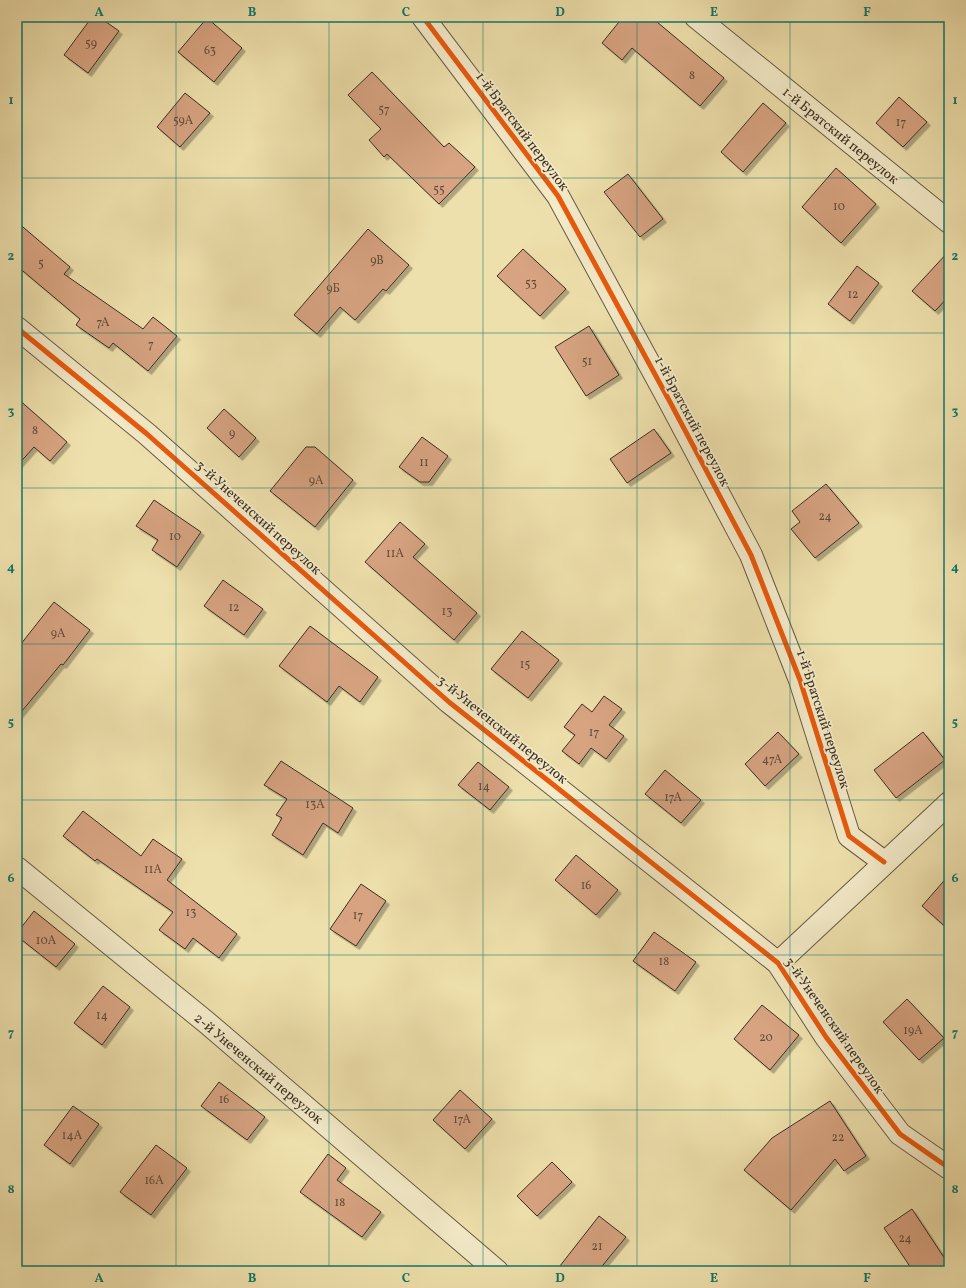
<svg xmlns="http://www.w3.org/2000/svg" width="966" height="1288" viewBox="0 0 966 1288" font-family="Vollkorn,serif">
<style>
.building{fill:#d7a381;stroke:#3a2f22;filter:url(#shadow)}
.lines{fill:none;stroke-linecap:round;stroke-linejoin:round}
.minor-casing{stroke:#675b44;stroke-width:24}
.minor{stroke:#f4ebc9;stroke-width:22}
.cycleway-casing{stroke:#f4ebc9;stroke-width:8}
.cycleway{stroke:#e8590c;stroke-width:5}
.grid{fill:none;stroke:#0f766e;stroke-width:1;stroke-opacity:0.55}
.labels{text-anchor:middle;stroke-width:3.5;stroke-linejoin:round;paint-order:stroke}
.number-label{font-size:12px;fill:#614c3a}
.street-label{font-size:14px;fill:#3a2f22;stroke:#f4ebc9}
.neatline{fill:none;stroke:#0f766e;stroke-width:1.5}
.grid-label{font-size:13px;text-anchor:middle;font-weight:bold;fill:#0f766e}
</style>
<defs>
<filter id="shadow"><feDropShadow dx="3.5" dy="3.5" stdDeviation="0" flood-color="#0004"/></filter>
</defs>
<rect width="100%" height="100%" fill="#eee0ac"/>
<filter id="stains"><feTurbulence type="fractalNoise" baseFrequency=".005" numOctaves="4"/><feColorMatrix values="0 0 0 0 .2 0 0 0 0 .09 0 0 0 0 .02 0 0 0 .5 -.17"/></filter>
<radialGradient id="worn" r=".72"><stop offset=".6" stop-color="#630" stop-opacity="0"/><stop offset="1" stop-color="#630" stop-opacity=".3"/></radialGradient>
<g class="building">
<polygon points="92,17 99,17 119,31 88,73 64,55"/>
<polygon points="623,17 651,17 724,78 700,106 632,48 622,60 602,43"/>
<polygon points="207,18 242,48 214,82 178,52"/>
<polygon points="372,72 444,147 449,143 475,167 439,204 387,154 384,157 369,140 381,129 348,95"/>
<polygon points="185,93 210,113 180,147 157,127"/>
<polygon points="899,97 927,122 903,147 876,123"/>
<polygon points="763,103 786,123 743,172 721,152"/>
<polygon points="836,168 876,204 841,243 802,207"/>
<polygon points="628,174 663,219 640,237 604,192"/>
<polygon points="17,222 70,267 64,274 143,329 153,317 177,336 148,371 113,343 109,348 76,325 80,319 17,266"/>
<polygon points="368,229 409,265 386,291 383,289 355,320 340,307 317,334 294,315"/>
<polygon points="523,249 566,289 540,316 497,276"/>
<polygon points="949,251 949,296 935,311 912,291"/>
<polygon points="857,266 879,283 850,321 828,304"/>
<polygon points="589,326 619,375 586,396 555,347"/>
<polygon points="17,398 67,442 50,461 34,447 17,466"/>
<polygon points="224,409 256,438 239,457 207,428"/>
<polygon points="654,429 671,453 627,483 610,459"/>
<polygon points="422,437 448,456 429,482 420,482 399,467"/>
<polygon points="306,447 315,447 353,480 315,527 270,491"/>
<polygon points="826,484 859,523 815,558 791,529 800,522 792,511"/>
<polygon points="154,500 201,532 177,567 152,550 158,540 136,526"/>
<polygon points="400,522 425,544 413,557 477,613 454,640 365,562"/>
<polygon points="223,580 263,609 244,635 204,606"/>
<polygon points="54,602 90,630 63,665 61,664 17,717 17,649"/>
<polygon points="310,626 378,677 360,702 339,686 327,702 279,666"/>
<polygon points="522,631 559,660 528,698 491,669"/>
<polygon points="604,696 622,709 609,725 624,736 606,759 591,748 579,764 562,751 575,735 564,727 582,704 592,712"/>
<polygon points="778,732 799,754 765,786 745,764"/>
<polygon points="923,732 945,760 896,798 874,770"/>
<polygon points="281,761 353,808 338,833 323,823 303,855 272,835 282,818 276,815 287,799 264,785"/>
<polygon points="478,762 509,787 490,810 458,785"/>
<polygon points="665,770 701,800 681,823 645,794"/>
<polygon points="83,811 141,856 153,839 182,859 167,880 237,934 219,958 193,938 185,949 159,930 173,912 97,859 95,861 63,836"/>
<polygon points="576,855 618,890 596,915 555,880"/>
<polygon points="949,875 949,930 922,906"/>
<polygon points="361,884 386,901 356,946 330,929"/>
<polygon points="34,911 75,944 56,967 17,936 17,933"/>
<polygon points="654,932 696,962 675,991 633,961"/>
<polygon points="103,986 130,1007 102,1045 74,1023"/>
<polygon points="907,999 944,1038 919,1060 883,1022"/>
<polygon points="762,1005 799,1035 770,1070 734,1039"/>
<polygon points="219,1082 265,1117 247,1140 201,1106"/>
<polygon points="460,1090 492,1119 465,1149 433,1120"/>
<polygon points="830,1101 866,1156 844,1171 835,1159 791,1210 744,1170 772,1138"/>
<polygon points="73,1106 99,1124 70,1164 44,1145"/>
<polygon points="156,1145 187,1168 151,1215 120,1192"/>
<polygon points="328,1154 346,1168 337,1180 381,1212 362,1237 300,1192"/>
<polygon points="552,1162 572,1182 537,1216 517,1196"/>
<polygon points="912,1209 949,1265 949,1271 913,1271 884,1228"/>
<polygon points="599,1216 626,1237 598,1271 556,1271"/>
</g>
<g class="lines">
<g class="minor-casing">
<g id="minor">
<polyline points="423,17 558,196 670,402 751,555 800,680 849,836 884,862"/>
<polyline points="696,17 949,222"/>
<polyline points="17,328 147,434 449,702 778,963 826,1037 900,1134 949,1168"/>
<polyline points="17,868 206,1022 497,1271"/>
<polyline points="778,963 949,803"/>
</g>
</g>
<use href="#minor" class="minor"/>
<g class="cycleway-casing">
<g id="cycleway">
<polyline points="423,17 558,196 670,402 751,555 800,680 849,836 884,862"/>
<polyline points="17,328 147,434 449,702 778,963 826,1037 900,1134 949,1168"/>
</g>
</g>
<use href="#cycleway" class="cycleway"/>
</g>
<path class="grid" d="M176 17V1271M329 17V1271M483 17V1271M637 17V1271M790 17V1271M17 178H949M17 333H949M17 488H949M17 644H949M17 800H949M17 955H949M17 1110H949"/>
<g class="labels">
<g class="number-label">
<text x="91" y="47">59</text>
<text x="210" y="54">63</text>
<text x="692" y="79">8</text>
<text x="384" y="113">57</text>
<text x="183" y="124">59А</text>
<text x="901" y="126">17</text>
<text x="439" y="193">55</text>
<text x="839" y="210">10</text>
<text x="377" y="264">9В</text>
<text x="41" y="267">5</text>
<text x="531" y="287">53</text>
<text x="333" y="292">9Б</text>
<text x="853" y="298">12</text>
<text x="103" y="326">7А</text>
<text x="151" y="348">7</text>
<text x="587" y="365">51</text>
<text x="35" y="434">8</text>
<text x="232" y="437">9</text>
<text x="424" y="466">11</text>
<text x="316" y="484">9А</text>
<text x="825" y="520">24</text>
<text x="175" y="540">10</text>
<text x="395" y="557">11А</text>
<text x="234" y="611">12</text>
<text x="447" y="615">13</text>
<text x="58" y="637">9А</text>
<text x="525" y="668">15</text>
<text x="594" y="736">17</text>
<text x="772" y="763">47А</text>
<text x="484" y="790">14</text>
<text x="673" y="801">17А</text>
<text x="315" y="808">13А</text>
<text x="153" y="873">11А</text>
<text x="586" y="889">16</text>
<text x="191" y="916">13</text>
<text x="358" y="919">17</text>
<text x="46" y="944">10А</text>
<text x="664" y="965">18</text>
<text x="102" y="1019">14</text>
<text x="913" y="1034">19А</text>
<text x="766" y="1041">20</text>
<text x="224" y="1103">16</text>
<text x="462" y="1123">17А</text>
<text x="72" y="1139">14А</text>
<text x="838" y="1141">22</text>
<text x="154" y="1184">16А</text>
<text x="340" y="1206">18</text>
<text x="905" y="1242">24</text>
<text x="597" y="1250">21</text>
</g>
<g class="street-label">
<text transform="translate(523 131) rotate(53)" y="5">1-й Братский переулок</text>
<text transform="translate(841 135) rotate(39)" y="5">1-й Братский переулок</text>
<text transform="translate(693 421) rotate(62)" y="5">1-й Братский переулок</text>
<text transform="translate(259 517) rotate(42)" y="5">3-й Унеченский переулок</text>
<text transform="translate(824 719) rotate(72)" y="5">1-й Братский переулок</text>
<text transform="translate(503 729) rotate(39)" y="5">3-й Унеченский переулок</text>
<text transform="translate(835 1025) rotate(55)" y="5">3-й Унеченский переулок</text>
<text transform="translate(259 1068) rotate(40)" y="5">2-й Унеченский переулок</text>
</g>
</g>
<rect width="966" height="1288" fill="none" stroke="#eee0ac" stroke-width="44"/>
<rect x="22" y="22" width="922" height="1244" class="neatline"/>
<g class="grid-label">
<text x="99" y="16">A</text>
<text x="252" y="16">B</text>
<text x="406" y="16">C</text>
<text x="560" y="16">D</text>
<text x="714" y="16">E</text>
<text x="867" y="16">F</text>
<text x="11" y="104">1</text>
<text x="955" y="104">1</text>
<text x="11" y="260">2</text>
<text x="955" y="260">2</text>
<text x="11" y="415">3</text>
<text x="955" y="415">3</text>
<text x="11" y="571">4</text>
<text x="955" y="571">4</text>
<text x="11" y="726">5</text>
<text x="955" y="726">5</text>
<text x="11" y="882">6</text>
<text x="955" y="882">6</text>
<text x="11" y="1037">7</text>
<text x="955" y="1037">7</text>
<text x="11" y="1193">8</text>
<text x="955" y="1193">8</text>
<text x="99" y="1282">A</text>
<text x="252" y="1282">B</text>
<text x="406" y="1282">C</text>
<text x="560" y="1282">D</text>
<text x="714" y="1282">E</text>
<text x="867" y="1282">F</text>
</g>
<rect width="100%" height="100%" filter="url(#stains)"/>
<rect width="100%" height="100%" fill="url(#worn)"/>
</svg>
